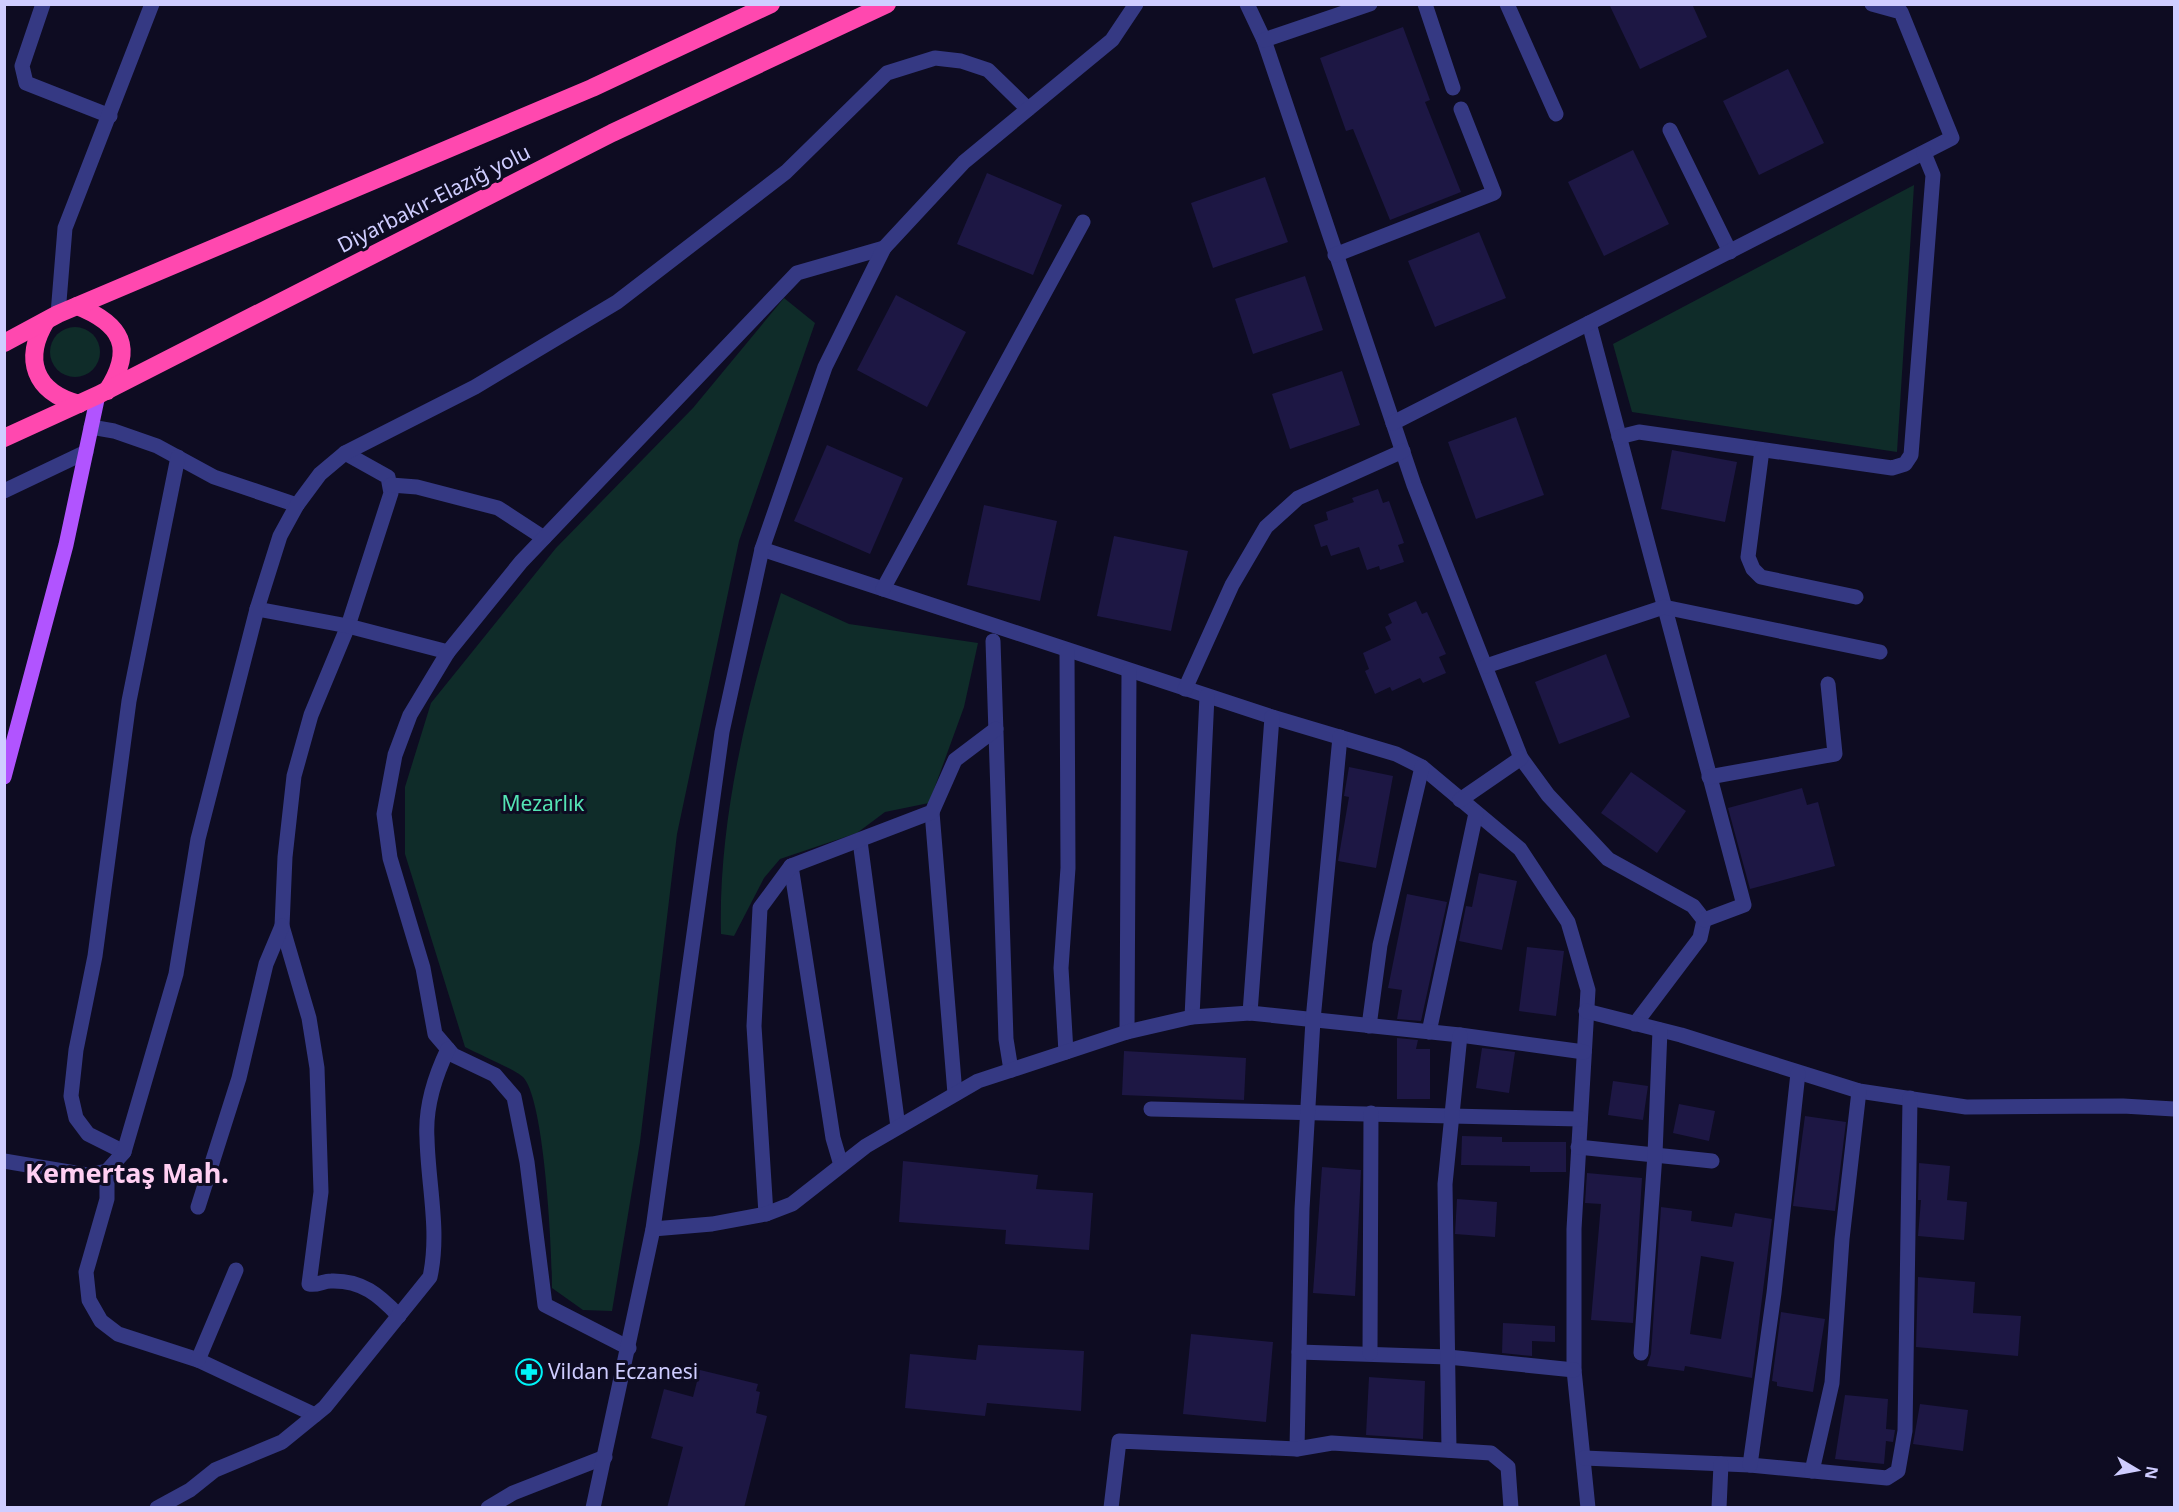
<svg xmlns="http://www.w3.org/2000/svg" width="2179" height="1512" viewBox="0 0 2179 1512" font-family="'Noto Sans',sans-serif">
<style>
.green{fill:#0f2c29}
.building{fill:#1d1744;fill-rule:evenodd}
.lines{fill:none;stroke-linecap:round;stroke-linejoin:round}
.minor{stroke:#353983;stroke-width:15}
.major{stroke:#b154ff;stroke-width:15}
.highway{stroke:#ff48af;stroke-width:18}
.labels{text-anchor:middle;stroke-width:6;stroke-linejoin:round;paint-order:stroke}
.street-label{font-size:21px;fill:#cfcdff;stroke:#0e0c22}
.park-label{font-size:21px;fill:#54e4b4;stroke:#0e0c22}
.poi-label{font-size:21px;fill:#cfcdff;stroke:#0e0c22;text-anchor:start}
.district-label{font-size:27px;font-weight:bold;fill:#ffcff2;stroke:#0e0c22}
</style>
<rect width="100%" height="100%" fill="#0e0c22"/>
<g class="green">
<polygon points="1914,185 1897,452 1632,412 1613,344"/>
<path d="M784 298 815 323 739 541 677 834 640 1142 612 1311 583 1310 552 1288C552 1252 545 1100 523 1077 514 1069 478 1054 465 1047L405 854V787L431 703 556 548 693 408Z"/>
<circle cx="75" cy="352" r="25"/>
<path d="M781 593 849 624 978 643 964 707 929 803 885 812 857 833 780 859 764 878 734 936 721 934C718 821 748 700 781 593Z"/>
</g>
<g class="building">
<polygon points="1609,4 1692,4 1707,37 1640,69"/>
<polygon points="1403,27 1430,100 1425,102 1461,192 1390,220 1353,129 1346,131 1320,58"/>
<polygon points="1788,69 1824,143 1759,175 1723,101"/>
<polygon points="1633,150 1669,224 1604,256 1568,182"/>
<polygon points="987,173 1062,205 1033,275 957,244"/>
<polygon points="1265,177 1288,242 1213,268 1191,203"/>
<polygon points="1479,232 1506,298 1435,327 1408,261"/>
<polygon points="1305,276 1323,330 1253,354 1235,299"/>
<polygon points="896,295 966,332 927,407 857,370"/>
<polygon points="1342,371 1360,425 1290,449 1272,394"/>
<polygon points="1516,417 1544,495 1476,519 1448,442"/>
<polygon points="827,445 903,478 870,554 794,521"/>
<polygon points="1672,450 1737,462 1725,522 1661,509"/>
<polygon points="1378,489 1383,503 1389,501 1404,543 1398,545 1404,562 1380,570 1379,566 1367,570 1359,547 1331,556 1327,545 1321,547 1314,525 1328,520 1326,512 1354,502 1352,498"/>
<polygon points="984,505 1057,521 1040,601 967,585"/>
<polygon points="1114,536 1188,551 1171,631 1097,616"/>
<polygon points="1416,601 1422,614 1427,612 1446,654 1439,657 1446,673 1423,683 1420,678 1392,691 1390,687 1375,694 1365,671 1369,669 1363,653 1391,640 1385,627 1392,623 1388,614"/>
<polygon points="1606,654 1630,717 1559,744 1535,682"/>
<polygon points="1349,767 1393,776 1376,868 1338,861 1349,797 1344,796"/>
<polygon points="1631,772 1686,811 1657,853 1601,813"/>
<polygon points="1802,788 1807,805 1818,802 1835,866 1750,889 1728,808"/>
<polygon points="1479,873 1517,881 1502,950 1459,941 1466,906 1472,907"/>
<polygon points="1407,894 1447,902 1421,1021 1397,1019 1402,990 1388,988"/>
<polygon points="1527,947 1564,951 1556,1016 1519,1011"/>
<polygon points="1397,1038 1418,1040 1416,1049 1430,1049 1430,1099 1397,1099"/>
<polygon points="1482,1048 1515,1052 1509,1093 1476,1088"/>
<polygon points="1124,1051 1246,1058 1244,1100 1122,1095"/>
<polygon points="1613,1081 1648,1086 1643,1120 1608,1115"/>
<polygon points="1679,1104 1715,1111 1709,1141 1673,1133"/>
<polygon points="1805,1116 1846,1122 1835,1211 1793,1206"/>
<polygon points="1462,1136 1502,1137 1502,1142 1566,1142 1566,1172 1530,1172 1530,1166 1461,1165"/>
<polygon points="903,1161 1038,1175 1036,1189 1093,1193 1089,1250 1005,1244 1006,1230 899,1222"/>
<polygon points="1919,1163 1950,1166 1947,1200 1967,1202 1964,1240 1918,1236 1921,1200 1918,1200"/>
<polygon points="1322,1167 1361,1170 1355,1296 1313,1293"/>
<polygon points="1587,1173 1642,1178 1633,1323 1591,1320 1601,1204 1585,1203"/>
<polygon points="1457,1199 1497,1202 1495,1237 1455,1234"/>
<path d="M1661 1207 1692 1211 1691 1221 1732 1227 1735 1213 1772 1219 1752 1378 1685 1366 1684 1371 1647 1366 1651 1354ZM1701 1256 1734 1262 1721 1339 1690 1334Z"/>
<polygon points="1918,1277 1975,1282 1973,1313 2021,1316 2018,1356 1916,1347"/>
<polygon points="1781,1312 1825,1319 1813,1392 1777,1386 1777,1382 1772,1381"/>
<polygon points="1503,1323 1555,1326 1555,1342 1532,1341 1532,1356 1502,1353"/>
<polygon points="1191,1334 1273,1342 1266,1422 1183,1414"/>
<polygon points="978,1345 1084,1351 1081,1411 987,1403 985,1416 905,1408 910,1354 976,1360"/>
<polygon points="700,1370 758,1384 756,1391 760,1392 756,1413 767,1416 744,1508 667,1508 683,1447 651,1438 664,1389 693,1397"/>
<polygon points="1369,1377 1425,1381 1423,1439 1366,1435"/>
<polygon points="1845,1395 1888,1399 1886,1429 1895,1430 1893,1442 1886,1441 1884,1464 1835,1459"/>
<polygon points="1920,1404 1968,1410 1963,1451 1913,1444"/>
</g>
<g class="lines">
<g class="minor">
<polyline points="43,4 22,66 26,83 110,116"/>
<polyline points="1247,4 1264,40 1414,485 1521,758 1548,795 1608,859 1693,906 1704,920 1700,938 1635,1024"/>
<polyline points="1425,4 1453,88"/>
<polyline points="1507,4 1556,114"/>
<polyline points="1264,40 1370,4"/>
<polyline points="1670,130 1730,252"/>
<polyline points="1335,255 1494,193 1461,109"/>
<polyline points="58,314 65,228 152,4"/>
<polyline points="1589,323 1744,905 1704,920"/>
<polyline points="1393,423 1952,138 1901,12 1872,4"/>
<polyline points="91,427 114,431 157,446 214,477 297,505"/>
<polyline points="1619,437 1639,432 1892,468 1905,464 1911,455 1933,175 1924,153"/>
<polyline points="1762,450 1748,557 1753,569 1761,577 1856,597"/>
<path d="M345 453 388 477 391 493 348 626 311 715 294 776 285 857 282 926 309 1018 317 1068 321 1192 309 1284C317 1286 323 1281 331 1281 362 1280 379 1295 399 1316"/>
<polyline points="391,485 417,487 498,508 544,538"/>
<polyline points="4,491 86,452"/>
<polyline points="762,549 1272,717 1396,754 1422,767 1520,849 1568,922 1588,990 1574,1229 1574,1370 1588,1508"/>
<polyline points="883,589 1083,222"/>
<polyline points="257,609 348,626 448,652"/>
<polyline points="993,641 1006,1039 1011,1070"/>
<polyline points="1486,666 1664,607 1880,652"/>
<polyline points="1185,689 1232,585 1266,527 1298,498 1403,451"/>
<polyline points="1709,777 1835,754 1828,684"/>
<polyline points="1460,800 1521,758"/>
<polyline points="932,812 955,1094"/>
<polyline points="860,841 898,1127"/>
<polyline points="791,866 833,1138 841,1165"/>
<polyline points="1586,1011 1681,1035 1859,1091 1966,1107 2123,1106 2174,1109"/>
<polyline points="1250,1013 1272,717"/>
<polyline points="1192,1017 1207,696"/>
<polyline points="1369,1026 1380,945 1422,767"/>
<polyline points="1127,1032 1129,671"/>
<polyline points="1429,1032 1476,813"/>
<polyline points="1066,1052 1061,968 1068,868 1067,651"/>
<polyline points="1151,1109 1580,1119"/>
<polyline points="1578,1147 1712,1161"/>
<polyline points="124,1152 88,1134 76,1118 71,1096 76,1050 95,956 129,701 178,457"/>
<polyline points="4,1161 87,1175 107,1171 124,1152 176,974 198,839 257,609 280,536 297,505 320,474 345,453 475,387 617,302 786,172 887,73 935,58 961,61 988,70 1028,109"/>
<polyline points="107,1171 107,1199 86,1272 89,1300 101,1321 118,1334 198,1360 315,1415"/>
<polyline points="198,1207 239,1078 266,964 282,926"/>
<polyline points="766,1214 754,1026 760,908 791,866 932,812 955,760 996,729"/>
<polyline points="653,1229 712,1224 766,1214 792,1204 866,1146 978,1081 1127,1032 1192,1017 1250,1013 1460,1035 1584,1052"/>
<polyline points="629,1348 545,1305 527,1162 514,1097 495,1075 453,1055 435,1034 423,968 390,858 384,814 395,755 410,715 448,652 521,562 797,273 884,248"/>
<polyline points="1299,1352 1448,1357 1574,1370"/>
<polyline points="1370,1353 1371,1113"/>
<polyline points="1641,1353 1655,1154 1660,1030"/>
<polyline points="198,1360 236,1270"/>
<polyline points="1297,1449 1302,1209 1313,1020 1340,737"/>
<polyline points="1449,1450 1445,1184 1460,1035"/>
<polyline points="1584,1458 1750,1465 1887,1478 1898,1471 1905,1431 1910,1098"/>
<polyline points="1750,1465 1774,1293 1798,1073"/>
<polyline points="1812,1471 1832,1383 1842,1239 1859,1091"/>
<path d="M157 1508 190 1490 215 1470 282 1442 325 1407 430 1277C440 1231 428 1185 427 1138 425 1107 435 1076 448 1049"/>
<polyline points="488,1508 513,1493 605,1457"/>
<polyline points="593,1508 653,1229 722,732 762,549 825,367 884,248 964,162 1112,40 1136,4"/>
<polyline points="1111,1508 1119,1441 1297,1449 1332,1443 1491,1453 1508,1467 1511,1508"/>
<polyline points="1719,1508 1721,1464"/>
</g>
<polyline class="major" points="4,777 66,545 98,395"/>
<g class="highway">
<path d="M77 306C122 324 135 348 107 391"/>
<path d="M46 321C23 359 34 392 79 404"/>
<polyline points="4,343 58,314 592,88 771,4"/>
<polyline points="4,438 98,395 612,133 887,4"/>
</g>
</g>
<defs>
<g id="pharmacy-ring" transform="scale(1.35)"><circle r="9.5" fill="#0e0c22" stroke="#00f4f8" stroke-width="1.5"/><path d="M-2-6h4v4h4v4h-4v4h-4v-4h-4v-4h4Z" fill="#00f4f8"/></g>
</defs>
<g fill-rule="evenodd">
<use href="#pharmacy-ring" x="529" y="1372"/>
</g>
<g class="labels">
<g class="street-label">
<text transform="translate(434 199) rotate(-27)" y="7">Diyarbakır-Elazığ yolu</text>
</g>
<g class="park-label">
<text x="543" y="811">Mezarlık</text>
</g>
<g class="poi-label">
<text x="548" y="1379">Vildan Eczanesi</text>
</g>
<g class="district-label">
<text x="127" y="1183">Kemertaş Mah.</text>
</g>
</g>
<rect width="2179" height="1512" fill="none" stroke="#cfcdff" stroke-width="12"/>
<g transform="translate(2137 1470) rotate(100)" stroke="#0e0c22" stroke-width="4.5" paint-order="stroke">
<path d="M0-4.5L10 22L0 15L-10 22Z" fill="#cfcdff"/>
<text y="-9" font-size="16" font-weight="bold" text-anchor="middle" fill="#cfcdff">N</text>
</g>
</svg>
